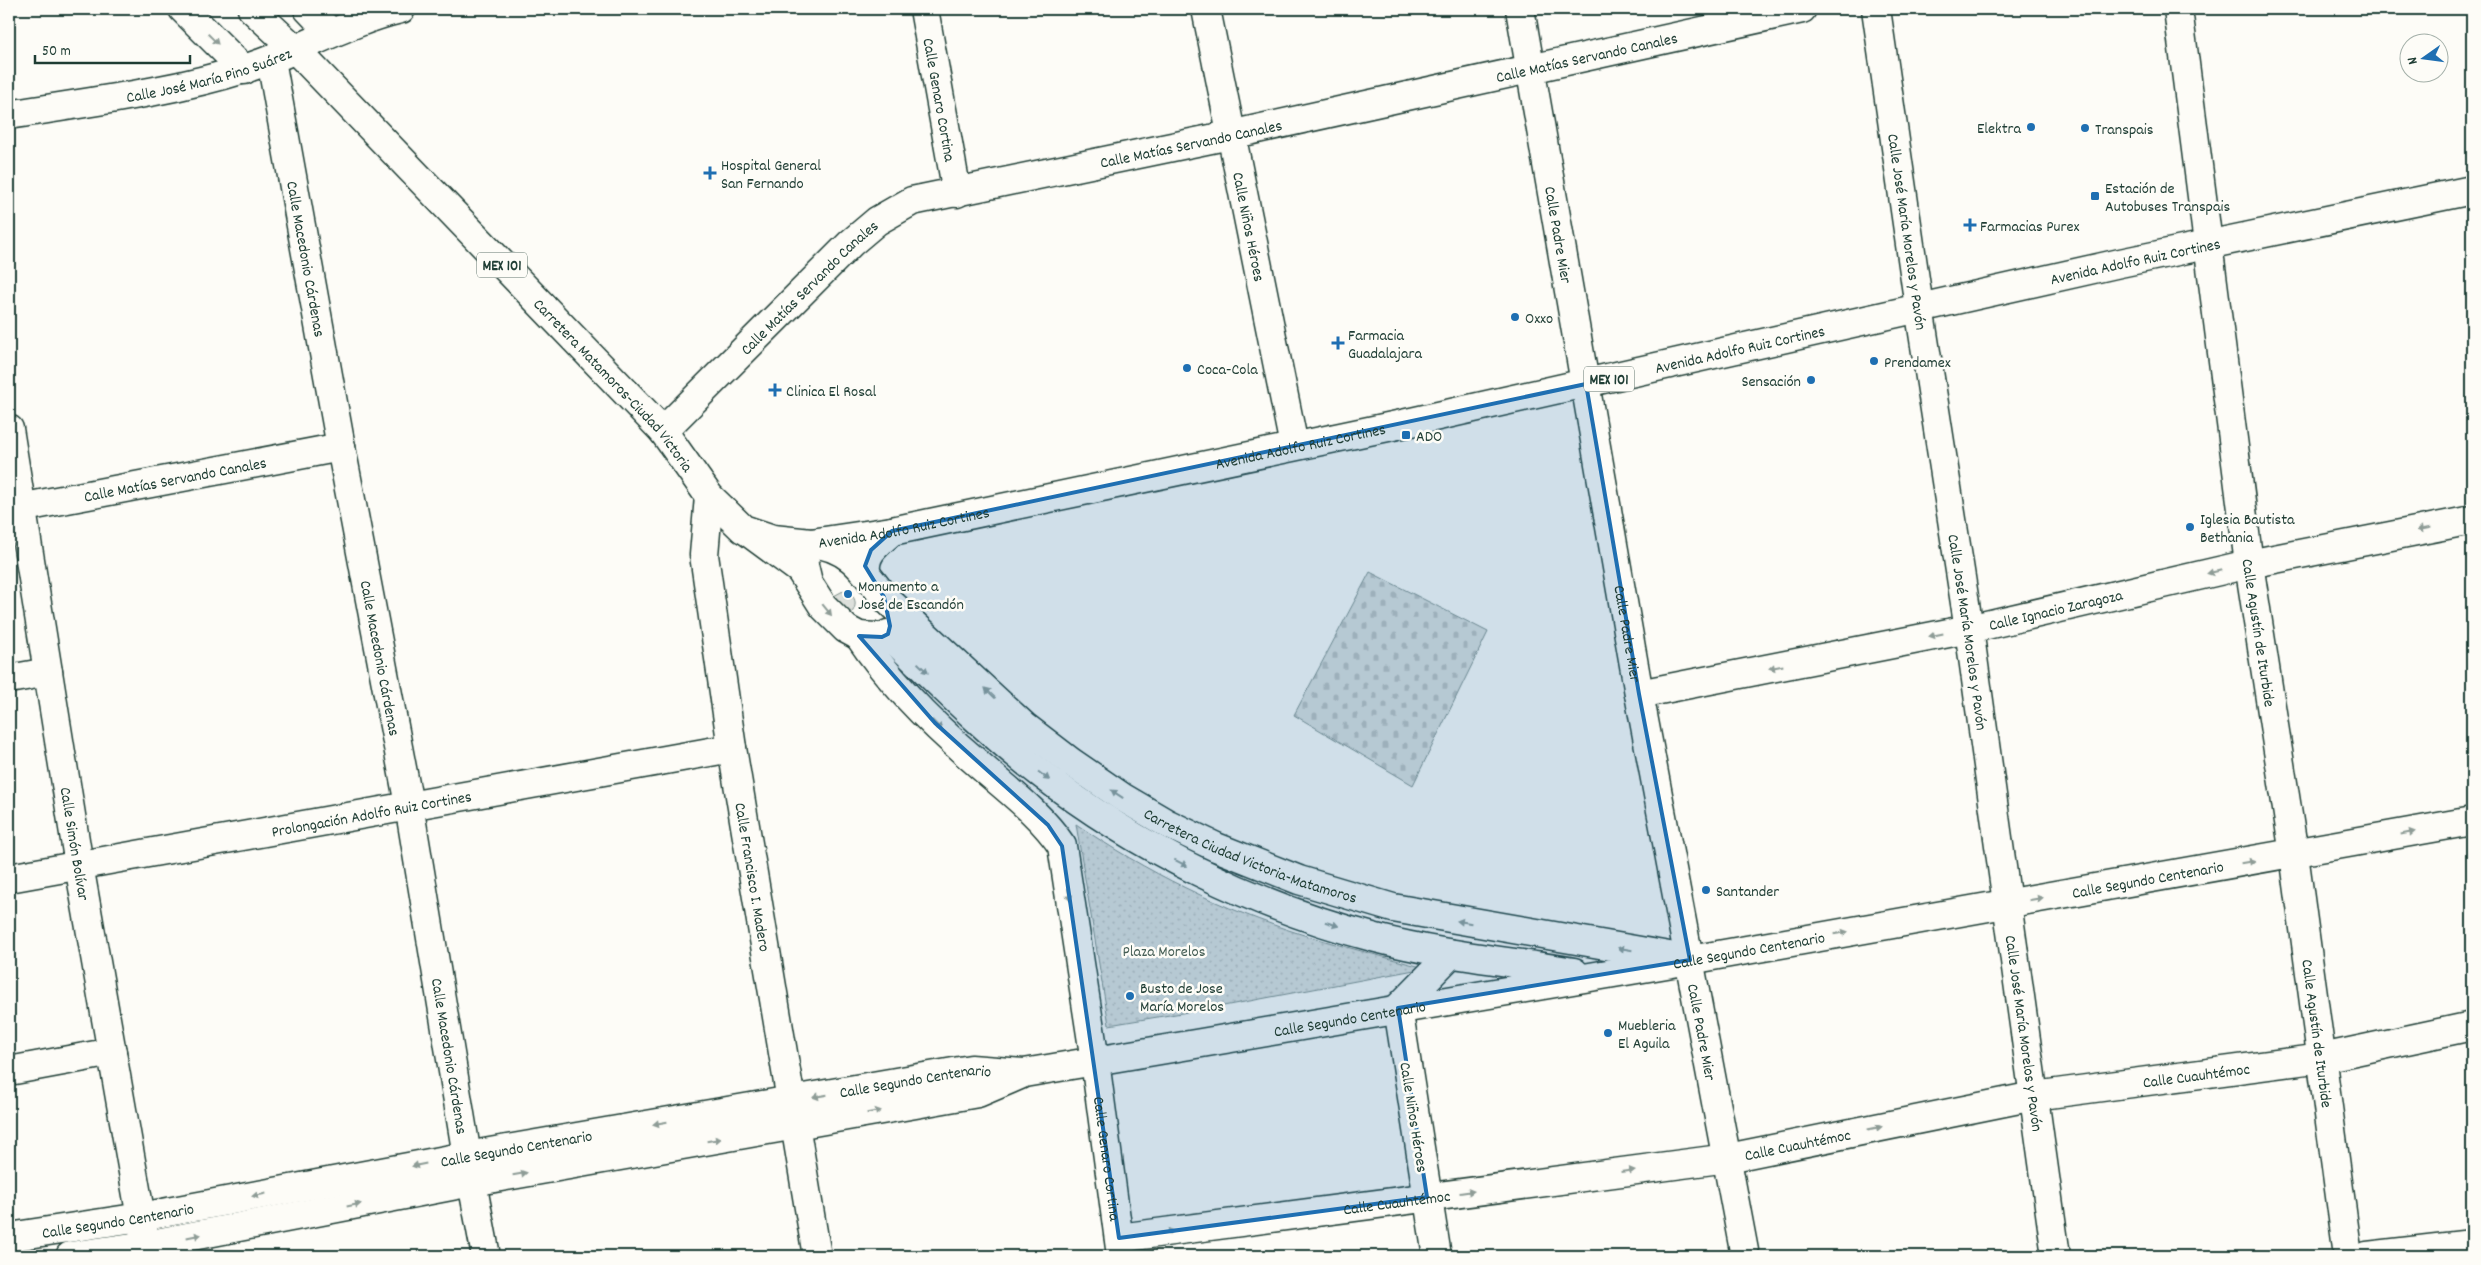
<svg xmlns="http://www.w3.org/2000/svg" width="2481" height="1265" viewBox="0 0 2481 1265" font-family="Dekko,sans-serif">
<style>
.grass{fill:#dde0db;stroke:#7e8e88}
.cemetery{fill:url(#cemetery-stones);stroke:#7e8e88}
.park{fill:url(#park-dots);stroke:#7e8e88}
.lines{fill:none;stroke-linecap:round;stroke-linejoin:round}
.minor-casing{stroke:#1f3d34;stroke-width:31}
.major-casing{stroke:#1f3d34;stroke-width:31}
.minor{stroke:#fdfcf7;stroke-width:28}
.major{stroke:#fdfcf7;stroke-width:28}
.oneway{fill:#8e9c96}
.marked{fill:#1f6fb2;fill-opacity:0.2;stroke:#1f6fb2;stroke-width:4;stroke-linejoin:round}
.poi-dot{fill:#1f6fb2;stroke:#fdfcf7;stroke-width:2}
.labels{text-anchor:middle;stroke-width:5;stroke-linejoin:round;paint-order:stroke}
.shield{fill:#fdfcf7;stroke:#62766e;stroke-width:1}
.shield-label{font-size:15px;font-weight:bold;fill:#1f3d34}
.street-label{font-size:16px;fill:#1f3d34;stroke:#fdfcf7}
.poi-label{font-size:16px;fill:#1f3d34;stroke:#fdfcf7;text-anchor:start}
.park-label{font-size:16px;fill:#455e55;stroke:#fdfcf7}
</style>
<defs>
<pattern id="cemetery-stones" width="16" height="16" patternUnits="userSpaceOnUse" patternTransform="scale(1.25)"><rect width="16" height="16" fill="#dde0db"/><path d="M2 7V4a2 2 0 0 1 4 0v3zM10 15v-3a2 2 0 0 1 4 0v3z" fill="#bdc1bd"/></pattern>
<pattern id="park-dots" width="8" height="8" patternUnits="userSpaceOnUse" patternTransform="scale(1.25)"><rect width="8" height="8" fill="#dde0db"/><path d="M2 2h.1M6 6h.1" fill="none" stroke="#bdc1bd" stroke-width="1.8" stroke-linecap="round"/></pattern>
</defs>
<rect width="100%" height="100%" fill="#fdfcf7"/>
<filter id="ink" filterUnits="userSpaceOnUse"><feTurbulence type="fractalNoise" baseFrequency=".02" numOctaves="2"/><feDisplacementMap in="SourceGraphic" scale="10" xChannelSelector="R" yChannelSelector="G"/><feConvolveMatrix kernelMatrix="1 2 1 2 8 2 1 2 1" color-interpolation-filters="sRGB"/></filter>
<g filter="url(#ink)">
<path class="grass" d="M843 591C856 594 859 605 850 615L832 597Z"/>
<polygon class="cemetery" points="1370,572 1488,632 1413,785 1294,715"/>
<path class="park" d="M1076 824C1146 872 1223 910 1304 935 1344 947 1385 957 1425 968L1218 1007 1109 1025Z"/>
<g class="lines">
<g class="minor-casing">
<g id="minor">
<polyline points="183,9 244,70"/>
<polyline points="308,9 331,33"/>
<path id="s1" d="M924 9 957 193"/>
<path id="s2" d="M1206 9 1294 446"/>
<path id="s3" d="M1520 9 1639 694 1745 1256"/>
<path id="s4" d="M1876 9 1919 307 1969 629 2056 1256"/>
<path id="s5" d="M2178 9 2249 564 2294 854 2348 1256"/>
<path id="s6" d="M271 60 341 447 409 805 467 1156 486 1256"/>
<path id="s7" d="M9 115C88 102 168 93 244 69 298 52 346 22 401 9"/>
<path id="s8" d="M9 429 79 865 144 1235"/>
<path id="s9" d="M663 431 851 243 877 221 912 201 1230 135 1802 9"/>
<path id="s10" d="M709 496 704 555 732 748 817 1256"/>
<path id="s11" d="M9 510 341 447"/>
<polyline points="747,531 800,570 823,606 846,629 859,636 877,637"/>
<path id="s12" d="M808 582 803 561 811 543C848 546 863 569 884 597L1024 726 1071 762 1122 797 1168 824 1216 847 1299 880 1393 908 1669 956"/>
<path d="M888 634C937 681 985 730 1039 772 1136 848 1257 907 1376 938 1441 955 1508 961 1574 972"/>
<path id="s13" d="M859 636C889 681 934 726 975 761 1005 788 1039 812 1062 846L1095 1061 1121 1256"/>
<polyline points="9,679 48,672"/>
<path id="s14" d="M1639 694 1969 629 2249 564 2472 520"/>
<path id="s15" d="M9 878 732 748"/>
<polyline points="9,1071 112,1052"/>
<path id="s16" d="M9 1237 141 1217 467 1156 971 1069 1024 1073 1095 1061 1690 960 2472 821"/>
<path id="s17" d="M1119 1238 1728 1158 2034 1096 2322 1058 2472 1026"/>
<polyline points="70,1256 146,1245 472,1182 978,1093 1020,1075"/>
<polyline points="1437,1256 1398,1008 1451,954"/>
<polyline points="2367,1256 2472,1244"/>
</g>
</g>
<g class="major-casing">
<g id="major">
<path id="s18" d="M252 9 295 49 663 431 709 496 743 529 773 539 811 543 892 531 1407 423 2120 263 2472 190"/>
<path d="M866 571C864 552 879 543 892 531"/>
</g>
</g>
<use href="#minor" class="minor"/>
<use href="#major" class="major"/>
</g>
<defs><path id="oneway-solid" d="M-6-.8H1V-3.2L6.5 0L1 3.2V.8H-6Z" transform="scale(1.25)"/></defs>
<g class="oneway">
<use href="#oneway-solid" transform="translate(213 39) rotate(45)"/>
<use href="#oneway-solid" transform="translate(2424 529) rotate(169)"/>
<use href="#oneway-solid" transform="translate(2214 572) rotate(167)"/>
<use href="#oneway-solid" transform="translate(827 610) rotate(51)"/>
<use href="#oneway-solid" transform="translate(1936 635) rotate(169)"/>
<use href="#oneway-solid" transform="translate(1776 667) rotate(169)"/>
<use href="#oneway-solid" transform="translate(923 668) rotate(44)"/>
<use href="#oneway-solid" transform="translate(990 693) rotate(-136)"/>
<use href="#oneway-solid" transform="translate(937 725) rotate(45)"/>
<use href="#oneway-solid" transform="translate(1044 776) rotate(37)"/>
<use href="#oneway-solid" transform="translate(1117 794) rotate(-146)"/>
<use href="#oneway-solid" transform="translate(2408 833) rotate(-11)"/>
<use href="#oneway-solid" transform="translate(2248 862) rotate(-10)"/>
<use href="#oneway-solid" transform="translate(1181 863) rotate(27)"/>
<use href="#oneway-solid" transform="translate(1069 894) rotate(81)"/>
<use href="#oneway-solid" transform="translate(2036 899) rotate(-10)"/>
<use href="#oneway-solid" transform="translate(1464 922) rotate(-171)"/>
<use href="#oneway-solid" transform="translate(1332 924) rotate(18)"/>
<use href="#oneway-solid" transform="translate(1841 933) rotate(-10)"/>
<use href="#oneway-solid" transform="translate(1625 949) rotate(-170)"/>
<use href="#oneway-solid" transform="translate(820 1096) rotate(170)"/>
<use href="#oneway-solid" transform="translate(874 1112) rotate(-10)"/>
<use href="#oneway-solid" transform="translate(660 1123) rotate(170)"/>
<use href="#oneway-solid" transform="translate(1875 1128) rotate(-11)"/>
<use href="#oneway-solid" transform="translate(714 1140) rotate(-10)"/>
<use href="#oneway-solid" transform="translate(419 1165) rotate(169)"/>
<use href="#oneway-solid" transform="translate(1628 1171) rotate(-7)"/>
<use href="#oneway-solid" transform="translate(520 1174) rotate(-10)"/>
<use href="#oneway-solid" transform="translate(1467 1192) rotate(-7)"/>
<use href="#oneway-solid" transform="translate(259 1195) rotate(169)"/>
<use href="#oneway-solid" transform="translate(354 1205) rotate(-11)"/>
<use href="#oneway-solid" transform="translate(1167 1232) rotate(-8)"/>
<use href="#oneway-solid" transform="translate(194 1236) rotate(-11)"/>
</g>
</g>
<path class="marked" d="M1586 384 1639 694 1690 960 1398 1008 1427 1197 1119 1238 1062 846 1048 825 935 723 859 636 882 637 888 634 890 626 884 597 865 566 871 550 892 531Z"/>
<g class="poi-dot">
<circle cx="2031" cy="127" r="5"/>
<circle cx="2085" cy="128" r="5"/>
<path d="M707.5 165.5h5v5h5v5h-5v5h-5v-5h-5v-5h5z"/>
<rect x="2090" y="191" width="10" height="10" rx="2.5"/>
<path d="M1967.5 217.5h5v5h5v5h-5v5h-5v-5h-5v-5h5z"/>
<circle cx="1515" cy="317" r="5"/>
<path d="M1335.5 335.5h5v5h5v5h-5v5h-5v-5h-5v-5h5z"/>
<circle cx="1874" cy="361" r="5"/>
<circle cx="1187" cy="368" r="5"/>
<circle cx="1811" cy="380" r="5"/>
<path d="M772.5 382.5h5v5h5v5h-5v5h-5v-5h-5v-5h5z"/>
<rect x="1401" y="430" width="10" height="10" rx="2.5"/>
<circle cx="2190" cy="527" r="5"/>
<circle cx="848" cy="594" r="5"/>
<circle cx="1706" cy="890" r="5"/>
<circle cx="1130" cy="996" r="5"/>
<circle cx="1608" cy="1033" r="5"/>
</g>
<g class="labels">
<g class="shield">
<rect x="477" y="252.5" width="50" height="25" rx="4"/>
<rect x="1584" y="366.5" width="50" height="25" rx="4"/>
</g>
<g class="shield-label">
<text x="502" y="270">MEX 101</text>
<text x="1609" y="384">MEX 101</text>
</g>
<g class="street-label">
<text dy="6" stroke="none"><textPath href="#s9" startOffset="1030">Calle Matías Servando Canales</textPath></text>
<text dy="6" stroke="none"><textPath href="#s7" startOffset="204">Calle José María Pino Suárez</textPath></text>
<text dy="6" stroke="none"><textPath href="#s1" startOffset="92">Calle Genaro Cortina</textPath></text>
<text dy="6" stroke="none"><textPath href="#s9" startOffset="625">Calle Matías Servando Canales</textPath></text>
<text dy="6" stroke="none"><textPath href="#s2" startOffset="222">Calle Niños Héroes</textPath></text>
<text dy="6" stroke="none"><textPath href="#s4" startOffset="225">Calle José María Morelos y Pavón</textPath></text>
<text dy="6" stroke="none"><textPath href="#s3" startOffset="229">Calle Padre Mier</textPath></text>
<text dy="6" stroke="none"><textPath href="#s6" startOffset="202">Calle Macedonio Cárdenas</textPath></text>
<text dy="6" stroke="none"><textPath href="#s18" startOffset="2140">Avenida Adolfo Ruiz Cortines</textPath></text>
<text dy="6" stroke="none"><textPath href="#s9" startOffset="205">Calle Matías Servando Canales</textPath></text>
<text dy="6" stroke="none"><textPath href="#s18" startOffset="1735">Avenida Adolfo Ruiz Cortines</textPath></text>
<text dy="6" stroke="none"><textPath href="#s18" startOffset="522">Carretera Matamoros-Ciudad Victoria</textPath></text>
<text dy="6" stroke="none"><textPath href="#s18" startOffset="1285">Avenida Adolfo Ruiz Cortines</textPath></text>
<text dy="6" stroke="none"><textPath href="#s11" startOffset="169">Calle Matías Servando Canales</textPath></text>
<text dy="6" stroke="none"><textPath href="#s18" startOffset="880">Avenida Adolfo Ruiz Cortines</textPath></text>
<text dy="6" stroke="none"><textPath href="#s14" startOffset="425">Calle Ignacio Zaragoza</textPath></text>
<text dy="6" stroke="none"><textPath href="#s4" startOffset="630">Calle José María Morelos y Pavón</textPath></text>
<text dy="6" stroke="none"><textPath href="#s3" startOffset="634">Calle Padre Mier</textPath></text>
<text dy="6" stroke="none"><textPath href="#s5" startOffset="629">Calle Agustín de Iturbide</textPath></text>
<text dy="6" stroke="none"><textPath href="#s6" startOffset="608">Calle Macedonio Cárdenas</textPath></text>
<text dy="6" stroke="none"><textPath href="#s15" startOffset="368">Prolongación Adolfo Ruiz Cortines</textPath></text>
<text dy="6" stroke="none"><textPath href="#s8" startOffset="420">Calle Simón Bolívar</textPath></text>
<text dy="6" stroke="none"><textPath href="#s12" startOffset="589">Carretera Ciudad Victoria-Matamoros</textPath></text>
<text dy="6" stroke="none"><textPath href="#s10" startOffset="385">Calle Francisco I. Madero</textPath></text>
<text dy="6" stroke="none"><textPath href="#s16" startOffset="2170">Calle Segundo Centenario</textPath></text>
<text dy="6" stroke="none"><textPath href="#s16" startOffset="1765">Calle Segundo Centenario</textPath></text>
<text dy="6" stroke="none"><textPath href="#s16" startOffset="1360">Calle Segundo Centenario</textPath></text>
<text dy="6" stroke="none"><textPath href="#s3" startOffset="1039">Calle Padre Mier</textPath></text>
<text dy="6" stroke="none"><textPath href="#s4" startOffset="1035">Calle José María Morelos y Pavón</textPath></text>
<text dy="6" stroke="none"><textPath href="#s5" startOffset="1034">Calle Agustín de Iturbide</textPath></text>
<text dy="6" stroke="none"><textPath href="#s6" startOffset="1012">Calle Macedonio Cárdenas</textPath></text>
<text dy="6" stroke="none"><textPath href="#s17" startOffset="1090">Calle Cuauhtémoc</textPath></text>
<text dy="6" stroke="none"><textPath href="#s16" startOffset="920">Calle Segundo Centenario</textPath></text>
<text transform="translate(1415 1117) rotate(81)" y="6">Calle Niños Héroes</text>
<text dy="6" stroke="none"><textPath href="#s17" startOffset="685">Calle Cuauhtémoc</textPath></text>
<text dy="6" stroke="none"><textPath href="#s16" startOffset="515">Calle Segundo Centenario</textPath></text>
<text dy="6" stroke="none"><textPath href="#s13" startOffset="609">Calle Genaro Cortina</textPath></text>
<text dy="6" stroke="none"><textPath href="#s17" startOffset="280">Calle Cuauhtémoc</textPath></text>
<text dy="6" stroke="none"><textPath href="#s16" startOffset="110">Calle Segundo Centenario</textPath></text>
</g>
<g class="poi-label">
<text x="2021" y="133" text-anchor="end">Elektra</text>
<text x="2095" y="134">Transpais</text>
<text x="721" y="170">Hospital General<tspan x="721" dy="18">San Fernando</tspan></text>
<text x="2105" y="193">Estación de<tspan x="2105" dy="18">Autobuses Transpais</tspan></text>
<text x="1980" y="231">Farmacias Purex</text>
<text x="1525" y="323">Oxxo</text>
<text x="1348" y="340">Farmacia<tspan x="1348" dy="18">Guadalajara</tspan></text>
<text x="1884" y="367">Prendamex</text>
<text x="1197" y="374">Coca-Cola</text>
<text x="1801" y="386" text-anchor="end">Sensación</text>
<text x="786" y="396">Clinica El Rosal</text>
<text x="1416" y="441">ADO</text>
<text x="2200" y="524">Iglesia Bautista<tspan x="2200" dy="18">Bethania</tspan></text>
<text x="858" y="591">Monumento a<tspan x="858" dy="18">José de Escandón</tspan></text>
<text x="1716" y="896">Santander</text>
<text x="1140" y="993">Busto de Jose<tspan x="1140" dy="18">María Morelos</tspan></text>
<text x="1618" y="1030">Muebleria<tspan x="1618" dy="18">El Aguila</tspan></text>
</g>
<g class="park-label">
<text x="1164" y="956">Plaza Morelos</text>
</g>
</g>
<rect width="2481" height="1265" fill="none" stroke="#fdfcf7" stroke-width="30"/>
<rect x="15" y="15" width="2451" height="1235" fill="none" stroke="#1f3d34" stroke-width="2" filter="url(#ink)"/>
<g transform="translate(2424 58) rotate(256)"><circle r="24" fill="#fdfcf7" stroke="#a4b0a9"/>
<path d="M0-4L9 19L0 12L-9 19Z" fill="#1f6fb2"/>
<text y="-8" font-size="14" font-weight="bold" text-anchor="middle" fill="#1f3d34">N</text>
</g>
<path d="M35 55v8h155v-8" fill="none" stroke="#1f3d34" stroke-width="2.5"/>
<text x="42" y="55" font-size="15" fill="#1f3d34" stroke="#fdfcf7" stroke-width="4" paint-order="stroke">50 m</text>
</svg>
